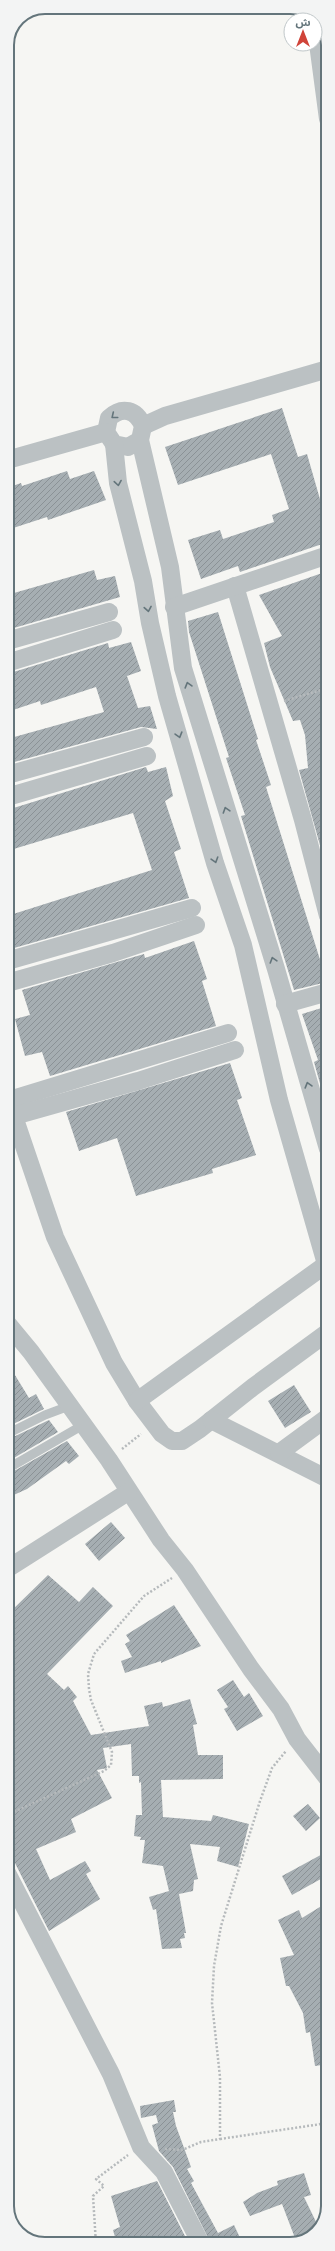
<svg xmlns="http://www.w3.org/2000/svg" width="335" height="2251" viewBox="0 0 335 2251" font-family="'Fira Sans Condensed','Noto Sans Arabic',sans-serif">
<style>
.building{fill:url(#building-hatch)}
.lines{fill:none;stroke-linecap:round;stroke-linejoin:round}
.path{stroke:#b6babc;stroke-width:2.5;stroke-dasharray:2 2;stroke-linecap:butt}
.service{stroke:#bbc1c3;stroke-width:9}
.minor{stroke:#bbc1c3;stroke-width:18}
.oneway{stroke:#64757b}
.rim{fill:none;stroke:#64757b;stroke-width:2}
</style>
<defs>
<pattern id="building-hatch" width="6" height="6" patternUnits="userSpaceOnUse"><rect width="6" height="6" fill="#a6aeb2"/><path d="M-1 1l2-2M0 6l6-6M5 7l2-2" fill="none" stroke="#8b9296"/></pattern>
</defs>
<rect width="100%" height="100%" fill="#f6f6f3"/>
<g class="building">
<polygon points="282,408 298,457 307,454 328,527 328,542 240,572 238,566 201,579 188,540 220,530 223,539 274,522 272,515 289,509 271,454 178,485 165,447"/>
<polygon points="67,471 70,479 94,471 106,500 48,520 47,517 7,530 7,488 21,483 22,486"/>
<polygon points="94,570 97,580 115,576 120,597 7,630 7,595"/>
<polygon points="328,571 328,874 299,770 308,768 305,735 300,720 293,721 270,667 264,643 282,636 259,595"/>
<polygon points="218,612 258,739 256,740 271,785 266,787 327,982 294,990 241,816 245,815 226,758 229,757 189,632 188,621"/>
<polygon points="131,642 141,671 127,676 138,708 150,706 157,729 141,727 7,764 7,739 104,712 96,687 41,705 40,701 7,712 7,674 108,643 109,648"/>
<polygon points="146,767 148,772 166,767 173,796 165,801 181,849 174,852 189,898 14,948 7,926 7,916 152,870 133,813 7,851 7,810"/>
<polygon points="194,941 207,979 202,981 216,1026 50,1076 42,1052 25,1056 15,1019 30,1015 22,990 144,954 145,958"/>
<polygon points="328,1006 328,1105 326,1105 314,1062 318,1060 302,1014"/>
<polygon points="230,1063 242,1098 237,1100 256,1155 212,1169 213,1173 136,1196 117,1138 79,1151 66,1112"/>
<polygon points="7,1362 29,1398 36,1394 44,1409 7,1427"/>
<polygon points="294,1385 311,1412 285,1428 268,1401"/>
<polygon points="49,1420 58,1432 7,1462 7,1440"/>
<polygon points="67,1441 79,1456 69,1464 66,1461 27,1489 7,1498 7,1475"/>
<polygon points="111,1522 125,1538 99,1561 85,1544"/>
<polygon points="48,1575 79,1602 93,1587 113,1606 47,1674 64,1690 68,1686 77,1697 73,1701 91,1735 149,1726 144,1706 162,1702 163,1707 190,1699 197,1724 193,1725 198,1755 223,1755 223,1779 161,1780 163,1817 211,1821 213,1815 249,1824 238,1867 217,1861 220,1847 190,1844 198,1879 194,1880 193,1891 179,1894 186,1933 184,1933 185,1938 180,1939 182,1948 162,1949 156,1909 153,1910 149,1897 169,1891 163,1866 142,1863 145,1840 140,1840 141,1837 134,1836 136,1815 142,1815 141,1782 139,1783 139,1776 132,1776 131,1744 103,1748 107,1768 97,1770 112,1798 71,1819 76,1832 36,1849 50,1880 85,1861 91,1871 86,1874 100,1899 49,1931 11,1855 7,1857 7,1741 14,1736 7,1726 7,1615"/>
<polygon points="174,1605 201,1646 161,1663 161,1661 125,1673 121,1661 132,1657 125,1644 130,1641 126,1635"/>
<polygon points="233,1680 244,1697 249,1693 263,1716 237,1731 224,1709 228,1707 217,1690"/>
<polygon points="308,1804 320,1818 306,1831 293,1816"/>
<polygon points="328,1851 328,1875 292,1895 282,1876"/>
<polygon points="328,1902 328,1918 322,1922 328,1931 321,1935 328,1948 328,2064 315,2066 310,2032 306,2033 303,2013 289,1986 286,1986 280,1958 294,1955 278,1920 299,1910 302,1918"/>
<polygon points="174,2100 176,2112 173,2112 176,2126 191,2167 187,2169 194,2181 191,2183 218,2233 234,2225 243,2244 211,2244 173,2167 159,2151 152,2125 158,2123 156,2115 141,2118 140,2106"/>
<polygon points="304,2173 311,2195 304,2197 319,2228 295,2238 282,2204 250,2216 243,2202 257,2193 278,2185 277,2181"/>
<polygon points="157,2181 189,2244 117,2244 113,2230 120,2227 111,2196"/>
</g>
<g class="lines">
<g class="path">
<polyline points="284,701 328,688"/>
<polyline points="122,1449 141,1434"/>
<polyline points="7,1815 104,1771 111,1765 112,1752 91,1700 89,1689 88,1674 94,1654 144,1596 172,1578"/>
<polyline points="220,2139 328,2123"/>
<polyline points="165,2149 182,2150 201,2142 220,2139 220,2077 212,2003 214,1966 221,1926 260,1801 272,1768 286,1751"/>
<polyline points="96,2244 93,2196 104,2186 96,2179 128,2155"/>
</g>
<g class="service">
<polyline points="7,1434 45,1415 69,1406"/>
<polyline points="7,1469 83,1425"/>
</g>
<g class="minor">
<polyline points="315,21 328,119"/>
<polyline points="143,426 165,416 328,369"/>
<path d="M140 440 128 447 114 444 106 432 109 418C122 406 136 409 143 426L140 440 170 567 183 668 276 969 328 1149"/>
<polyline points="114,444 118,483 143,581 150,623 167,696 215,863 243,945 279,1100 326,1264 328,1265"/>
<polyline points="7,460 106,432"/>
<polyline points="235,586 303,820 328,916"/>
<polyline points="174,607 328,555"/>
<polyline points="7,641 109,612"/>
<polyline points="7,663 113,630"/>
<polyline points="7,775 144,737"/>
<polyline points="7,797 147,756"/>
<polyline points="7,961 192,908"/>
<polyline points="7,983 113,953 196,925"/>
<polyline points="285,1004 328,992"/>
<polyline points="7,1096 55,1237 114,1363 137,1401 162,1434 172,1441 182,1441 200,1429 253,1387 328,1332"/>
<polyline points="9,1100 228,1033"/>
<polyline points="14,1116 138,1081 235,1050"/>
<polyline points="7,1323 31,1352 109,1460 161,1540 185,1570 251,1669 281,1709 297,1739 328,1779"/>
<polyline points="137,1401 328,1263"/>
<polyline points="211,1420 328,1479"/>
<polyline points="279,1453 328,1417"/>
<polyline points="7,1569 128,1492"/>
<polyline points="7,1873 111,2074 141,2147 164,2172 201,2244"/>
</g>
</g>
<defs><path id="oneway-chevron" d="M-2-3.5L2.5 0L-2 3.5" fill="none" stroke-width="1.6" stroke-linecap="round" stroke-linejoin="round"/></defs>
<g class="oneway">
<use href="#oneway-chevron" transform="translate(114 416) rotate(141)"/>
<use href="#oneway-chevron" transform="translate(118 483) rotate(81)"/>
<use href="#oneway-chevron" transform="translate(148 609) rotate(80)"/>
<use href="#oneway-chevron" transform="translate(188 685) rotate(-106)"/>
<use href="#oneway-chevron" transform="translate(179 735) rotate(74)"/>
<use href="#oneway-chevron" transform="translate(226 810) rotate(-108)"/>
<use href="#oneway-chevron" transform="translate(215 860) rotate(73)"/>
<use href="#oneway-chevron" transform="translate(273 960) rotate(-107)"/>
<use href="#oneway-chevron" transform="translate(308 1085) rotate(-106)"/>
</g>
<path d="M0 0H335V2251H0ZM45 14H290A31 31 0 0 1 321 45V2206A31 31 0 0 1 290 2237H45A31 31 0 0 1 14 2206V45A31 31 0 0 1 45 14Z" fill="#f3f4f4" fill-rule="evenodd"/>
<path class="rim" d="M45 14H290A31 31 0 0 1 321 45V2206A31 31 0 0 1 290 2237H45A31 31 0 0 1 14 2206V45A31 31 0 0 1 45 14Z"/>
<g transform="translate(303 32)"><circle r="19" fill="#ffffff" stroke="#c1c8ca"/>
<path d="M0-3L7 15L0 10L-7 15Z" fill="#d04439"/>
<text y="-6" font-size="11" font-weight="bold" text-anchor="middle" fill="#64757b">ش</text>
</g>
</svg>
